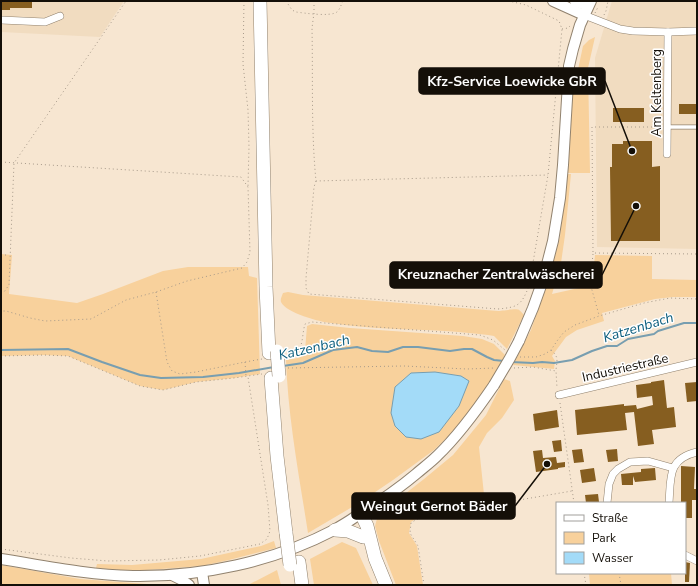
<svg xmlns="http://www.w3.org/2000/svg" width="698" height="586" viewBox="0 0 698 586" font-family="'Nunito Sans',sans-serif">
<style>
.built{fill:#f1dcc0}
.green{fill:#f8d19c;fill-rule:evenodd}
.water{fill:#a3dbf8;stroke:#789eb0}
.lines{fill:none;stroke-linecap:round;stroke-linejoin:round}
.stream{stroke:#789eb0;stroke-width:2}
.building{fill:#865e20}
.lane-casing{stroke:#91826e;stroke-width:5}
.street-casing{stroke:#91826e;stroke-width:8}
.secondary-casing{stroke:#91826e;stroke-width:12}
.highway-casing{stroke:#91826e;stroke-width:14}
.path{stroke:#a79a8a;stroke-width:1;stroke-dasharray:1 3;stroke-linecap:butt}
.lane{stroke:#fff;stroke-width:3.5}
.street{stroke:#fff;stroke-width:7}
.secondary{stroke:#fff;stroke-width:10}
.highway{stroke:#fff;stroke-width:13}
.secondary-bridge-casing{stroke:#91826e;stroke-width:12;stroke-linecap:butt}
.highway-bridge-casing{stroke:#91826e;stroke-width:14;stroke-linecap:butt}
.secondary-bridge{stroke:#fff;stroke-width:10}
.highway-bridge{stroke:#fff;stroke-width:13}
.labels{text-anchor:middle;stroke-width:3;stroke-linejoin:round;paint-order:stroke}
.street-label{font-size:13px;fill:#140f08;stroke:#fff}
.water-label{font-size:14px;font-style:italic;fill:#0b5d7d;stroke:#fff}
.leader{fill:none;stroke:#140f08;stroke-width:1.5}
.callout-dot{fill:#140f08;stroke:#fff;stroke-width:1.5}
.callout{fill:#140f08;stroke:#140f08;stroke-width:1.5}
.callout-label{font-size:14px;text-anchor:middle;font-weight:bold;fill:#fff}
</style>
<rect width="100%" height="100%" fill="#f7e6d1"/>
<g class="built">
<polygon points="1,1 124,1 100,37 1,32"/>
<polygon points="612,1 697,1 697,249 597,247 595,58"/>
</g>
<g class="green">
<polygon points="595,37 588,68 590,173 567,173 572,98 583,46 589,40"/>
<polygon points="566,174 571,174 565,235 561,263 552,294 592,285 595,255 652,256 652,279 697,280 697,297 673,297 655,299 602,313 604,321 577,330 566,337 552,356 555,361 554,369 513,365 531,330 549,278 560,237"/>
<polygon points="1,254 12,255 9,294 77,303 103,294 163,271 188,267 248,267 249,276 257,278 260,374 234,378 196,382 163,390 140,386 68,356 44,355 1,356"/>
<path d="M288 292 303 295 498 311C501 311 517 308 519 310 521 311 522 313 524 315L507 349 494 336 488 335C473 333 459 332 445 331 407 329 369 329 331 323 320 322 286 313 281 302 280 299 282 296 283 293Z"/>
<path d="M312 324 350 328 463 336 482 339 494 344 505 355 493 381 462 423 434 450 393 480 359 503 308 533C299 475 288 418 286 360L298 358 305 351 307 326ZM435 372 461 376 395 387 411 373Z"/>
<polygon points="504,379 510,381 514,400 502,418 487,433 479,447 485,504 431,514 417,518 411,522 409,533 417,546 423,585 396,585 379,541 375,526 378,515 424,479 453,455 486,415"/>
<polygon points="274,541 276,548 229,560 202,566 133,571 96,568 97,564 132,565 201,559 261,546"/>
<polygon points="342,542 356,548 373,585 314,585 310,559"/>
<polygon points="1,565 80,579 160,585 1,585"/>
<polygon points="277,570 281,585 248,585"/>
<polygon points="589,573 671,573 672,585 590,585"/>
</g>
<polygon class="water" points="435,372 461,376 469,381 459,406 439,432 421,439 406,437 395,426 391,413 395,387 411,373"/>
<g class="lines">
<g class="stream">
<polyline points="1,350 68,349 102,362 140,375 161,378 203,377 239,373 274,367"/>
<polyline points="511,362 533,363 542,362 554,363 572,360 592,351 607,346 617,346 628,339 654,334 658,331 684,323 697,323"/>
<polyline points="283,366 303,363 333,350 357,347 372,351 388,352 403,347 418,347 450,351 464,349 472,349 487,357 494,360 504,361"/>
</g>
</g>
<g class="building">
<polygon points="1,1 32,1 32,8 10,8 10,10 1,10"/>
<rect x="679" y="104" width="18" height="10"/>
<rect x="613" y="108" width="31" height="14"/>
<polygon points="623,141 652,141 652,167 660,166 660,241 611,241 610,167 612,167 612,144 623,144"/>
<polygon points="664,380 667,408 674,407 676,427 652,430 654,444 638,446 634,412 625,413 627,430 577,435 575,410 624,404 624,406 636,405 637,409 653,405 652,396 637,398 636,385 651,383 651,382"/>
<polygon points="697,382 697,401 687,402 685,383"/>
<polygon points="557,410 559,427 535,431 533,414"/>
<polygon points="561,440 562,451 554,452 552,441"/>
<polygon points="582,449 584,462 574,463 572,450"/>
<polygon points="617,449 618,461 608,462 606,450"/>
<polygon points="542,450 543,458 556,457 557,463 565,462 565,467 558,468 558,469 536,472 533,451"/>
<polygon points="681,466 695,467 694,489 697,489 697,500 692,500 692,518 685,518 685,502 681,502"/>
<polygon points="594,468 596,481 582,483 580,470"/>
<polygon points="655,468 656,480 635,482 633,476 633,485 622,485 621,474 641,472 641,469"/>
<polygon points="598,494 599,502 586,503 585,495"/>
<polygon points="685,562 690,563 689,582 685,582"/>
</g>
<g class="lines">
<g class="lane-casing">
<polyline id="lane" points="668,127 697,127"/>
</g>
<g class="street-casing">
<g id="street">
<polyline points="584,15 620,29 633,31 668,32 697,31"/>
<polyline points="1,20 45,22 60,16"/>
<polyline points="667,154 668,32"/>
<polyline points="559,395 697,362"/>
<polyline points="607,503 609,484 613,474 618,469 630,462 648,461 673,468"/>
<path d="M669 503C671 478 667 459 697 452"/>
<polyline points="685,555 697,561"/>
</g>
</g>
<g class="secondary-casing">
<g id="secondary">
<polyline points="553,1 584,15"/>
<polyline points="575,1 588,6"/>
<polyline points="519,341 533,308 543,280 553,241 560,198 563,165 569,66 573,49 580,25 591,1"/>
<path d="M1 559C45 566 88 575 133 576 201 577 273 562 334 530 341 526 348 522 355 517 376 504 397 490 416 474 423 468 431 462 437 456 459 435 477 410 494 385"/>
<polyline points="202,572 204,585"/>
<polyline points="172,575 182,580 189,585"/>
</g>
</g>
<g class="highway-casing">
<g id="highway">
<polyline points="260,1 266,287 269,353"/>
<polyline points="271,378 277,456 286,533"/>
<polyline points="361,513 367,526 375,558 386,585"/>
<polyline points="335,530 348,531 363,537"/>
<polyline points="299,562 302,585"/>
</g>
</g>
<g class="path">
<polyline points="244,1 243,64 248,110 249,147 248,186"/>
<path d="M286 1 292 10 296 12C304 13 330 17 337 12 340 9 341 5 343 1"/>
<path d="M314 1V13L312 28C313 79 311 130 316 181L548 175"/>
<polyline points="595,13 598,7"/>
<polyline points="604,15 606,11 608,1"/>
<polyline points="562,29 568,28 570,26"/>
<polyline points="660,127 592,127 593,253 697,254"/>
<polyline points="1,162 241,177 248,187 250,252 247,262 242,268 187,281 156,292 126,300 91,319 45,321 30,318 6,311 1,311"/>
<path d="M316 181 314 187 306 278V288L309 294 498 309C518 307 521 306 529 286L548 175 562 29 559 21 526 5 509 1"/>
<polyline points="593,254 590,283 599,315"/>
<polyline points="1,255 9,255"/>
<polyline points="156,292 167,362 172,371 180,374 196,372 245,362 262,359"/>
<polyline points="1,293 4,292 9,285 14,163 126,1"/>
<path d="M551 350C559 357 557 360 556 370"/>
<polyline points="1,356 44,355 68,356 140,386 163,390 196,382 234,378 262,374"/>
<path d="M287 356C305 354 301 337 305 324L312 322 480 335 493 340 505 350"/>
<polyline points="520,357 536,357 545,354 551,350 557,341 564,332 575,325 599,316 644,303 670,298 697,299"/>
<polyline points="245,362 246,376"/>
<polyline points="288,368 404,366 467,369 495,368"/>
<polyline points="514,368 533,367 556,371 557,388"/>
<polyline points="560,403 574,503"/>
<polyline points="1,549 71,558 108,561 159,560 200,556 260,544 267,539 270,531 268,505 248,377"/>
<polyline points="584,573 586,585"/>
<polyline points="619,573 621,585"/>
<polyline points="424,585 418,546 410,533 411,523 417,519 431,515 572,491"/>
</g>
<use href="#lane" class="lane"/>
<use href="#street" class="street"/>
<use href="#secondary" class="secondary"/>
<use href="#highway" class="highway"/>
<g class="secondary-bridge-casing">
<polyline id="secondary-bridge" points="494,385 510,358 519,341"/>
</g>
<g class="highway-bridge-casing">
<g id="highway-bridge">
<polyline points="277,351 279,376"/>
<polyline points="286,533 290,565"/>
</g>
</g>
<use href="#secondary-bridge" class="secondary-bridge"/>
<use href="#highway-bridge" class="highway-bridge"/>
</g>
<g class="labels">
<g class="street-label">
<text transform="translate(656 93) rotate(-90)" y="5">Am Keltenberg</text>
<text transform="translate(625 367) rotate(-13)" y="5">Industriestraße</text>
</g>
<g class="water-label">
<text transform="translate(638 327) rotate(-17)" y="5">Katzenbach</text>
<text transform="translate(314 347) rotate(-13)" y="5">Katzenbach</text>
</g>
</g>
<path class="leader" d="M632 151L605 81M636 206L602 275M547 464L515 506"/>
<g class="callout-dot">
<circle cx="632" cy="151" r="4"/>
<circle cx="636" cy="206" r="4"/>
<circle cx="547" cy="464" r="4"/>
</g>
<g class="callout">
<rect x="419" y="68" width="186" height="26" rx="4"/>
<rect x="390" y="262" width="212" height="26" rx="4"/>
<rect x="352" y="493" width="163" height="26" rx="4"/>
</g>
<g class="callout-label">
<text x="512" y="86">Kfz-Service Loewicke GbR</text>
<text x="496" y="279">Kreuznacher Zentralwäscherei</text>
<text x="434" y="511">Weingut Gernot Bäder</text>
</g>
<rect width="698" height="586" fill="none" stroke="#140f08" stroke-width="4"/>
<rect x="556" y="502" width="130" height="72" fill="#ffffff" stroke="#a19f9c"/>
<rect x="564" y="515" width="20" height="6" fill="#ffffff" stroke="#a19f9c"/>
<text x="592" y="522" font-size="12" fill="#140f08">Straße</text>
<rect x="564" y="532" width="20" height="12" fill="#f8d19c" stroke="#a19f9c"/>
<text x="592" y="542" font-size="12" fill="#140f08">Park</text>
<rect x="564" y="552" width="20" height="12" fill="#a3dbf8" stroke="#a19f9c"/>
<text x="592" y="562" font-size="12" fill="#140f08">Wasser</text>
</svg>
